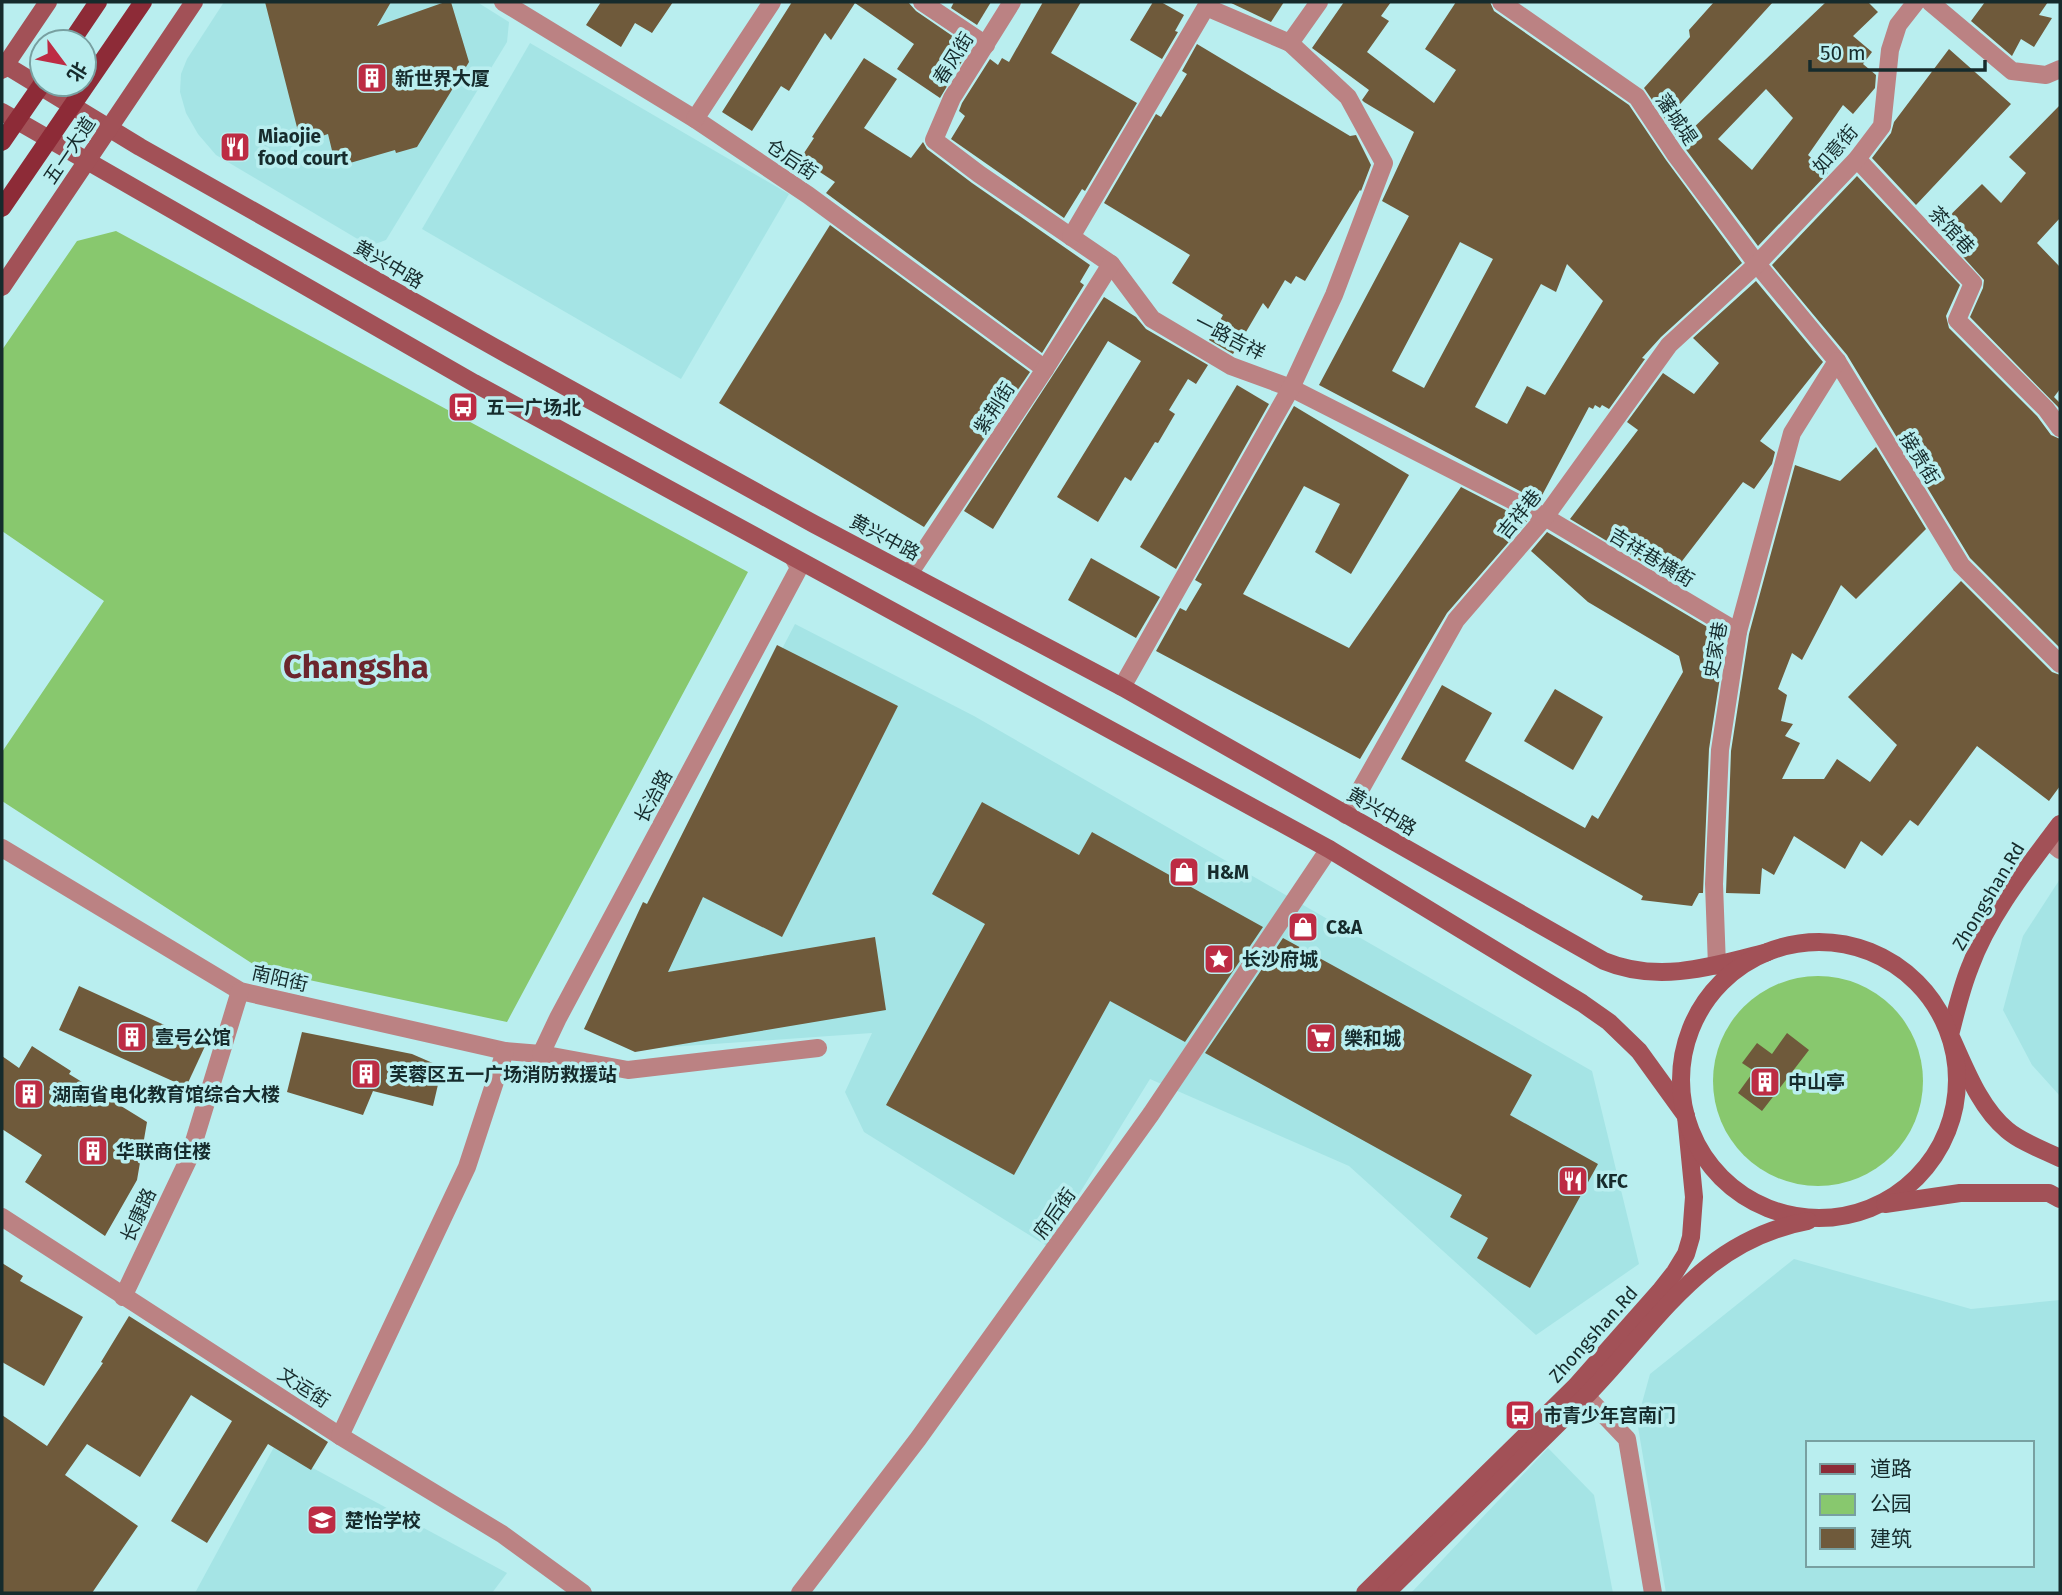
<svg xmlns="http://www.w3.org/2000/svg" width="2062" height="1595" viewBox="0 0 2062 1595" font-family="'Fira Sans','Noto Sans SC',sans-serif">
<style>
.built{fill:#a5e4e5;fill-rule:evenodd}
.green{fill:#88c86e}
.building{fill:#6f5a3b;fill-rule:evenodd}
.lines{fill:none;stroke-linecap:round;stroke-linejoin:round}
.street{stroke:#bb8283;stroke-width:18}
.secondary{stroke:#a25157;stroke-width:18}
.primary{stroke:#8d2b37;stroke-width:18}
.primary-bridge{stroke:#8d2b37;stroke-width:18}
.labels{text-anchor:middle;stroke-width:7;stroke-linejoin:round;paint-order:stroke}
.street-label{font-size:19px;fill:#162b2c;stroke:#b9eeef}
.poi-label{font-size:19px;font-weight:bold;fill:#162b2c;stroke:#b9eeef;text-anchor:start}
.town-label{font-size:33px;font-weight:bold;fill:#6c262d;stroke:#b9eeef}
</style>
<rect width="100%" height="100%" fill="#b9eeef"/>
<g class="built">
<polygon points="224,2 477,2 509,22 507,42 386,240 375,244 366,244 216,155 198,134 186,113 180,92 181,74 187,59"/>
<polygon points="530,43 789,194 681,379 422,229"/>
<polygon points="795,624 974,716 1592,1071 1639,1264 1536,1335 1349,1166 1150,1079 1047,1246 864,1132 845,1092 872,1033 656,1048 584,1029"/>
<polygon points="2060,879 2060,1096 2032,1065 2003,1010 2023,936"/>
<path d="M1794 1259 1971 1309 2060 1300V1593H1666L1637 1421 1650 1374ZM1808 1443H2032V1565H1808Z"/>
<polygon points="274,1447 507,1573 492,1593 195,1593"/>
<polygon points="1548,1448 1594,1495 1613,1593 1411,1593"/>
</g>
<g class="green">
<polygon points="116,231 748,572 507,1022 262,970 2,801 2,752 104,601 2,531 2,350 77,241"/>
<circle cx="1818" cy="1081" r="105"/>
</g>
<g class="building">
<polygon points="265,2 391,2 377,26 445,2 451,2 469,62 417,147 396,153 395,150 336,167 328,134 301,143"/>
<polygon points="601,2 673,2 652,33 635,23 621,47 586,25"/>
<polygon points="792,2 908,2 916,11 970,48 940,98 897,69 914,44 855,3 831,40 825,33 789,91 781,86 752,131 722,112"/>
<polygon points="954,2 991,2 977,25 951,8"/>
<polygon points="1043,2 1081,2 1051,53 1137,103 1085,191 1082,189 1064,218 951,139 965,116 959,111 962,103 990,59 998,65 1002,58 1009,62"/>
<polygon points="1153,2 1161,2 1184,15 1175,31 1178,32 1162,59 1130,40"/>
<polygon points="1229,2 1284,2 1271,22"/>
<path d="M1344 2H1391L1381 16 1389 21 1367 52 1434 103 1456 70 1425 49 1456 2H1490L1494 11 1629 105 1666 160 1742 263 1661 337 1642 358 1645 359 1609 409 1602 405 1600 408 1595 405 1593 409 1589 407 1539 501 1319 385 1409 216 1382 201 1414 132 1364 102 1362 100 1369 90 1312 48ZM1460 242 1493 259 1424 388 1392 371ZM1567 264 1603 301 1545 395 1527 386 1507 424 1475 407 1541 284 1556 292Z"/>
<path d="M1714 2H1773L1672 113 1690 131 1826 2H1868L1878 12 1853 36 1872 52 1863 64 1876 75 1875 88 1853 114 1843 105 1808 155 1828 173 1758 246 1684 147 1644 88 1690 37 1689 30ZM1766 89 1793 118 1752 170 1718 139Z"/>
<polygon points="1985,2 2048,2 2039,15 2052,18 2034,47 2021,39 2012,56 1971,21"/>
<polygon points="1197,44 1350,136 1356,135 1371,165 1361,191 1360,190 1305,281 1296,276 1291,284 1285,280 1268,309 1263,303 1233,354 1209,340 1223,315 1172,283 1190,255 1104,203 1156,114 1161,117 1187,74 1182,71"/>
<polygon points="1949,49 2011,104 1916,205 1872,158 1891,133 1894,122"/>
<polygon points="864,58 897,79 864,128 911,158 923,142 927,149 972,183 1090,265 1080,282 1084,285 1042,353 826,193 835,182 800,159 814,138 812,137"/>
<polygon points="2060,105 2060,218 2037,243 2060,267 2060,389 2054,397 2060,403 2060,409 1970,317 1983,288 1984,280 1937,228 1982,184 2001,203 2026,173 2009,157"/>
<polygon points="1857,176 1960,285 1946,316 1949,328 2037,416 2051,435 2060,439 2060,648 1970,558 1847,355 1772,265"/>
<polygon points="830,225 1030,372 924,527 719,403"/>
<polygon points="1756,281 1823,362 1760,441 1775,452 1772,464 1754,489 1743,482 1669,578 1570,519 1638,430 1627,422 1663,373 1694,394 1719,363 1693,338"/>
<polygon points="1104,297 1136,317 1146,329 1208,365 1196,384 1188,379 1169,410 1175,414 1158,443 1155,442 1131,481 1125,477 1098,522 1057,497 1141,361 1108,341 993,529 964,511"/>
<polygon points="1237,385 1269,404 1176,569 1140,547"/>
<polygon points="1294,406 1409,475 1351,574 1315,552 1340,504 1304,486 1243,594 1349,648 1461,487 1527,521 1447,613 1360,759 1156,651 1180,608 1186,611 1202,584 1195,580"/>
<polygon points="1876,447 1926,529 1856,599 1841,585 1802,660 1792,653 1778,689 1787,695 1781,721 1793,724 1785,736 1800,743 1782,779 1824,779 1837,759 1870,782 1897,745 1848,697 1961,581 2052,672 2060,675 2060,786 2049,801 1977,746 1918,826 1910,820 1882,856 1861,841 1845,869 1794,836 1774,875 1762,868 1760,894 1726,893 1731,751 1749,634 1795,465 1840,481"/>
<polygon points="1547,532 1726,638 1709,749 1703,893 1699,893 1692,906 1641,900 1643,896 1401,759 1442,685 1492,713 1465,761 1585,828 1592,815 1598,819 1683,672 1679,656 1588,602 1531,551"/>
<polygon points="1091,558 1160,597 1136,638 1068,600"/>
<polygon points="777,645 898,706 782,937 703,897 668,972 875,937 886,1010 635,1052 584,1029 643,902 647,904"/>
<polygon points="1555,689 1603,717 1573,770 1524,741"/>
<polygon points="982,802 1079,855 1092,832 1263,927 1185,1042 1110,1001 1014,1175 886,1105 985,924 932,894"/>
<polygon points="1283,938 1532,1075 1510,1115 1598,1164 1530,1288 1477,1258 1488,1238 1450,1217 1462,1195 1205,1053"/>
<polygon points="79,986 206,1044 186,1087 59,1030"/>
<polygon points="302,1032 412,1054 435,1064 440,1076 433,1106 373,1091 363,1115 287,1092"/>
<polygon points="1787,1033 1809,1050 1762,1111 1738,1093 1754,1071 1742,1063 1757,1043 1772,1054"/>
<polygon points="32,1046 71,1071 69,1074 147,1122 137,1180 105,1236 25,1182 42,1155 2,1129 2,1056 19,1068"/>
<polygon points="2,1263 23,1276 20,1281 83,1317 44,1386 2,1362"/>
<polygon points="129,1316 328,1442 311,1470 268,1444 207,1543 171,1521 232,1421 191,1395 140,1477 87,1444 65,1475 138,1526 92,1593 2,1593 2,1415 47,1446 103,1363 101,1362"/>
</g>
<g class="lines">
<g class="street">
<polyline points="503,2 695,119 808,195 1045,369"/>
<polyline points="922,2 986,45"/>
<polyline points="1012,2 952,98 934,140 979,174 1111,264 1152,319 1231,366 1291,388 1545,517 1738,632"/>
<polyline points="1501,2 1637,97 1675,154 1757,264 1837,361 1961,565 2060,664"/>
<polyline points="1930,2 2012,71 2046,75 2060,69"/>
<polyline points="695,119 772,2"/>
<polyline points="1857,159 1973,283 1957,320 2046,409 2060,428"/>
<polyline points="1071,237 1206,7 1290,43"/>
<polyline points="909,574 1045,369 1111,264"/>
<polyline points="1122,687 1291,388 1334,295 1384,163 1348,97 1290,43 1319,2"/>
<polyline points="1346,815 1456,620 1545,517 1669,345 1757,264 1857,159 1882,126 1890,50 1898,25 1916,2"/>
<polyline points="2048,840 2060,850"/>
<polyline points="2,848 240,991 505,1051 541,1054 628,1070 818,1048"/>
<polyline points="1717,966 1714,884 1720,750 1738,632 1792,433 1837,361"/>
<polyline points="541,1054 558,1018 799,568 794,559"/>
<polyline points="2,1217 340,1436 502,1534 583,1593"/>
<polyline points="123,1297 189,1158 240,991"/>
<polyline points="1586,1396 1627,1439 1653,1593"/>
<polyline points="340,1436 467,1167 505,1051"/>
<polyline points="800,1593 918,1439 1151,1114 1329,849"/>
</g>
<g class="secondary">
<path d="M2 63 140 147 494 347 814 524 1122 687 1604 961C1659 984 1714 966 1768 952"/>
<polyline points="2,70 48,2"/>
<polyline points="2,112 474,383 1329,849 1582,1003 1609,1022 1639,1051 1686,1116 1694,1197 1691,1237 1686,1254 1675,1272 1660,1291 1576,1386 1365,1593"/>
<polyline points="2,287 194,2"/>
<path d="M2060 824C2027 868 1989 915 1970 967 1961 989 1956 1012 1950 1035 1965 1067 1979 1107 2007 1130 2021 1142 2043 1150 2060 1158"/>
<circle cx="1819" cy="1080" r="138"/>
<polyline points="1885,1204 1960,1193 2049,1193 2060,1199"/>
<path d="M1386 1593C1452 1528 1518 1464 1583 1399 1655 1327 1699 1241 1808 1221"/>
</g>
<polyline class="primary" points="71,42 98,2"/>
<g class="primary-bridge">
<polyline points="2,142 42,84"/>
<polyline points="2,208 143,2"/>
</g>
</g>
<defs>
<g id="building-square" transform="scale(1.575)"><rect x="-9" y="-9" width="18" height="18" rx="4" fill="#bd2c44" stroke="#b9eeef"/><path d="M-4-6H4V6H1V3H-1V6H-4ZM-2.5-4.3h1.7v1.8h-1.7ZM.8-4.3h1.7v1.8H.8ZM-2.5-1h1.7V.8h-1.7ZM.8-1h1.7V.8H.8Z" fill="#fff"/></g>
<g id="restaurant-square" transform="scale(1.575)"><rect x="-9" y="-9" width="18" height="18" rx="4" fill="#bd2c44" stroke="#b9eeef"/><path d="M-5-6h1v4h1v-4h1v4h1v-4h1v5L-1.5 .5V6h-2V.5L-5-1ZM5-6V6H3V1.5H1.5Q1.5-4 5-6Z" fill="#fff"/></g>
<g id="bus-square" transform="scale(1.575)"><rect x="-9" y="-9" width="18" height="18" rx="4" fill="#bd2c44" stroke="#b9eeef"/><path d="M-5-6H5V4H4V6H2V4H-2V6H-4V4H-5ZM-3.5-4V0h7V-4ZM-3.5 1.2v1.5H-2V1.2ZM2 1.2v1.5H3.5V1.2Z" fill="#fff"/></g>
<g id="shop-square" transform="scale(1.575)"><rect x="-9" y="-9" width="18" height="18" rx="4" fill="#bd2c44" stroke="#b9eeef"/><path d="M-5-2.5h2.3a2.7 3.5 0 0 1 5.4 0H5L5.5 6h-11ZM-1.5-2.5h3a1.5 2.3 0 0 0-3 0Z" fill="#fff"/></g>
<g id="sight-square" transform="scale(1.575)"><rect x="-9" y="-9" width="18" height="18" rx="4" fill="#bd2c44" stroke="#b9eeef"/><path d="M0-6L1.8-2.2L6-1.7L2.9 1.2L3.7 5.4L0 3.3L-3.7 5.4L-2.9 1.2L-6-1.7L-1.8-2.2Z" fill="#fff"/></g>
<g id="supermarket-square" transform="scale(1.575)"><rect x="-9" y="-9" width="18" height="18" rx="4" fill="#bd2c44" stroke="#b9eeef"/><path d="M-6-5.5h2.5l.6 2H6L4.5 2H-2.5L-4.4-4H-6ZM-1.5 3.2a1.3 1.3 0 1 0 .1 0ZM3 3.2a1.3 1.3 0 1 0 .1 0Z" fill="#fff"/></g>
<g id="school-square" transform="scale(1.575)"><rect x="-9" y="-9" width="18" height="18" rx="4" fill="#bd2c44" stroke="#b9eeef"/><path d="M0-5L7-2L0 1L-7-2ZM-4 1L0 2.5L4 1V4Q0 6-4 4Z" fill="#fff"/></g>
</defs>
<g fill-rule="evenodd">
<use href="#building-square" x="372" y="78"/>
<use href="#restaurant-square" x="235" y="147"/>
<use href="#bus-square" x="463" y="407"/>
<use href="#shop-square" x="1184" y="872"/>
<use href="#shop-square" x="1303" y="927"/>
<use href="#sight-square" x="1219" y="959"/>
<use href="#building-square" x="132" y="1037"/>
<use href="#supermarket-square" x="1321" y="1038"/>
<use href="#building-square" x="366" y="1074"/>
<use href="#building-square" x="1765" y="1082"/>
<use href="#building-square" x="29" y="1094"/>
<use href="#building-square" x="93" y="1151"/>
<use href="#restaurant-square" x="1573" y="1181"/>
<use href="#bus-square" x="1520" y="1415"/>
<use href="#school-square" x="322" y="1520"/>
</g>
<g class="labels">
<g class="street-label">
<text transform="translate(953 58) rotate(-58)" y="7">春风街</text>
<text transform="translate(1677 119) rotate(56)" y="7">藩城堤</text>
<text transform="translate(1835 149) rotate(-49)" y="7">如意街</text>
<text transform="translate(69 150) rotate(-56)" y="7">五一大道</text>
<text transform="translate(792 159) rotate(34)" y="7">仓后街</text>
<text transform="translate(1952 230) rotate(47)" y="7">茶馆巷</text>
<text transform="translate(389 264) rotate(30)" y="7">黄兴中路</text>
<text transform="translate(1230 337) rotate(27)" y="7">一路吉祥</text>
<text transform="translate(994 408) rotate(-57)" y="7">紫荆街</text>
<text transform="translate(1920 458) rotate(59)" y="7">接贵街</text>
<text transform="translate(1519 514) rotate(-51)" y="7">吉祥巷</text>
<text transform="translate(885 537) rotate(28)" y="7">黄兴中路</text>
<text transform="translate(1652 557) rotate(31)" y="7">吉祥巷横街</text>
<text transform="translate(1715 650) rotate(-80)" y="7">史家巷</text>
<text transform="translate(653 796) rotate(-62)" y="7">长治路</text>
<text transform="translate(1382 811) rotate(30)" y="7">黄兴中路</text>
<text transform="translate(1988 896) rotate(-59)" y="7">Zhongshan.Rd</text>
<text transform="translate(280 978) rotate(13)" y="7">南阳街</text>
<text transform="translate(1054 1213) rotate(-54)" y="7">府后街</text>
<text transform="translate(138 1215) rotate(-65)" y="7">长康路</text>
<text transform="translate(1593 1334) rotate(-48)" y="7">Zhongshan.Rd</text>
<text transform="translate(304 1387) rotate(33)" y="7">文运街</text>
</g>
<g class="poi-label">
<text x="395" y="85">新世界大厦</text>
<text x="258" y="143">Miaojie<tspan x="258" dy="22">food court</tspan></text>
<text x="486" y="414">五一广场北</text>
<text x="1207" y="879">H&amp;M</text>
<text x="1326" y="934">C&amp;A</text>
<text x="1242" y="966">长沙府城</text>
<text x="155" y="1044">壹号公馆</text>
<text x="1344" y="1045">樂和城</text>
<text x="389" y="1081">芙蓉区五一广场消防救援站</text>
<text x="1788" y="1089">中山亭</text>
<text x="52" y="1101">湖南省电化教育馆综合大楼</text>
<text x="116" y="1158">华联商住楼</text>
<text x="1596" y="1188">KFC</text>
<text x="1543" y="1422">市青少年宫南门</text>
<text x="345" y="1527">楚怡学校</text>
</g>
<g class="town-label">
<text x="356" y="678">Changsha</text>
</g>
</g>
<rect width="2062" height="1595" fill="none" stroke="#162b2c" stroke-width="7"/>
<rect x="1806" y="1441" width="228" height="126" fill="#b9eeef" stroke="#78a0a1" stroke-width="2"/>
<rect x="1820" y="1464" width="35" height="10" fill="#8d2b37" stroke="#78a0a1" stroke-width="2"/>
<text x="1870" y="1476" font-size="21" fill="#162b2c">道路</text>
<rect x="1820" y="1494" width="35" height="21" fill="#88c86e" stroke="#78a0a1" stroke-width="2"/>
<text x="1870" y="1511" font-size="21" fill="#162b2c">公园</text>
<rect x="1820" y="1528" width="35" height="21" fill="#6f5a3b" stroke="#78a0a1" stroke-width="2"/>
<text x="1870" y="1546" font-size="21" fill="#162b2c">建筑</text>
<g transform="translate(63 63) rotate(122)"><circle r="33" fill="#b9eeef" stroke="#78a0a1" stroke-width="2"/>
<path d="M0-5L12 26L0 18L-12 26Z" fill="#bd2c44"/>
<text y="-10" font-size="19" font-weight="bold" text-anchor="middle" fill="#162b2c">北</text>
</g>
<path d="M1810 60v10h175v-10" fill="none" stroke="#162b2c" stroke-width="3.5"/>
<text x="1820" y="60" font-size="21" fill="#162b2c" stroke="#b9eeef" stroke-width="5" paint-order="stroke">50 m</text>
</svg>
